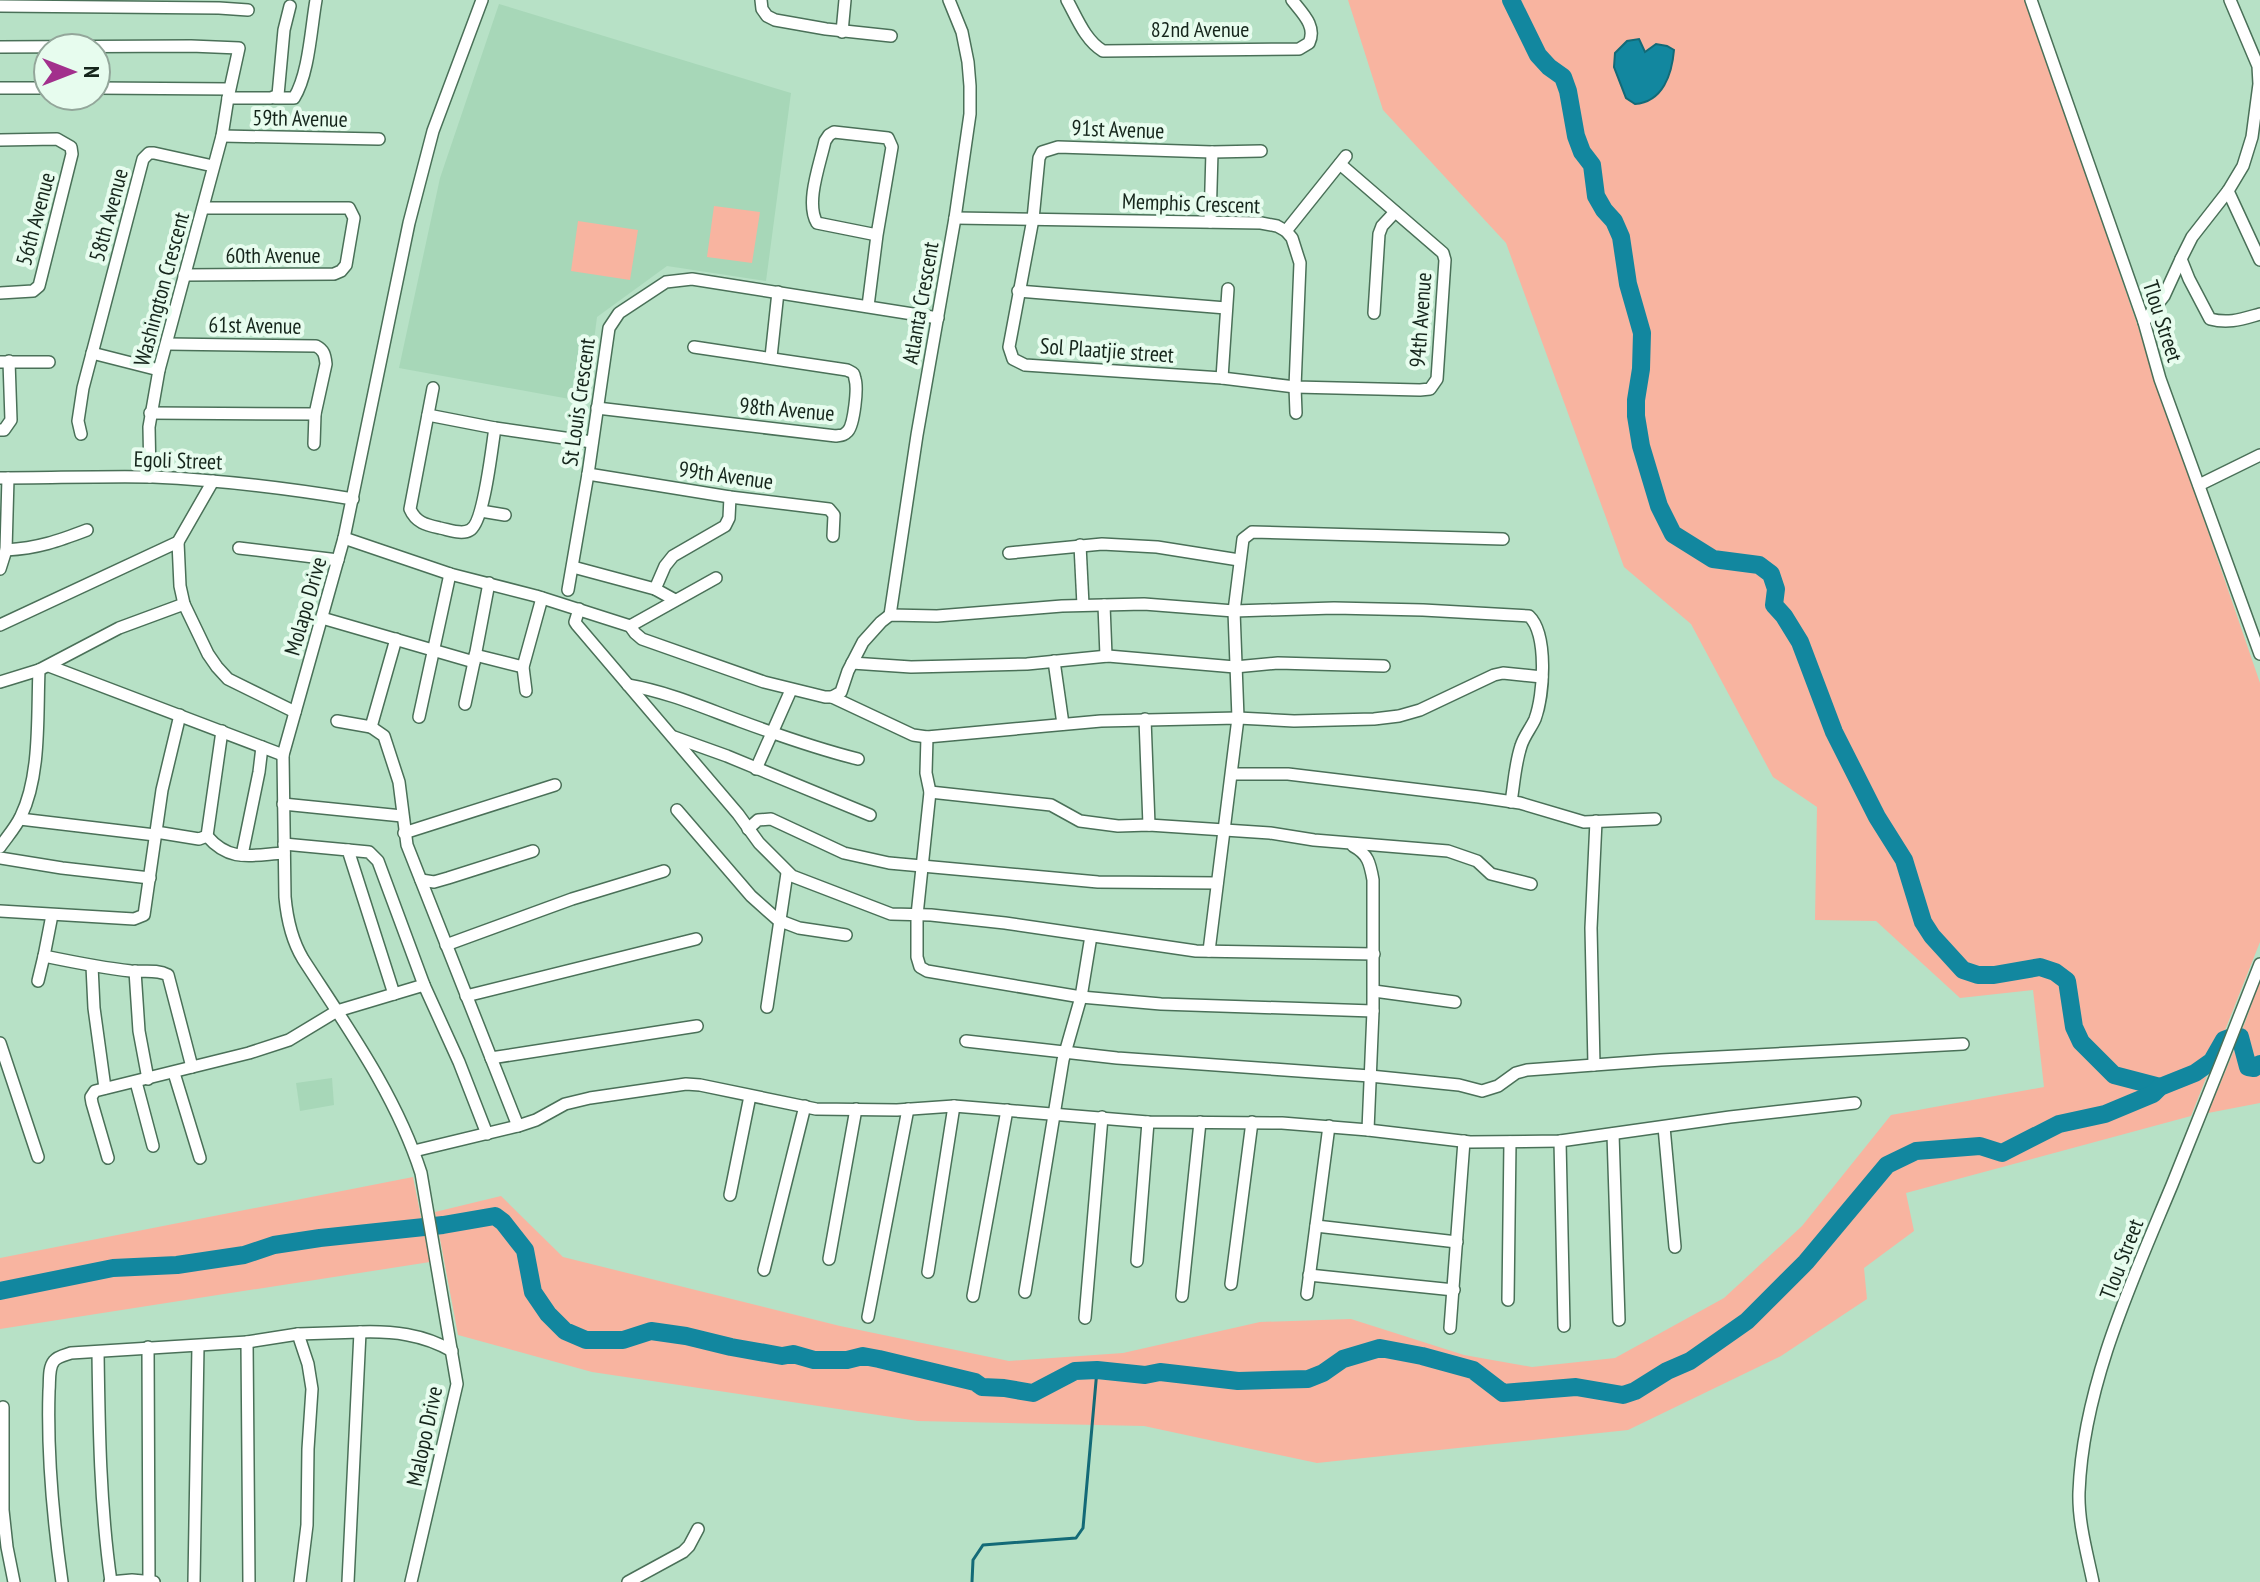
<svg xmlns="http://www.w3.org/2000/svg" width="2260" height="1582" viewBox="0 0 2260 1582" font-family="'PT Sans Narrow',sans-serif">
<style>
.built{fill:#a7d7b8}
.green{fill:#f8b4a0}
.water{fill:#12879f;stroke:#136a77;stroke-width:2}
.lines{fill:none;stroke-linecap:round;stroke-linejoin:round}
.stream{stroke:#136a77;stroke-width:3}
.river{stroke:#12879f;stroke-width:18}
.minor-casing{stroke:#4a7058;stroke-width:14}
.minor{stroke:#fff;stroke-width:11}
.labels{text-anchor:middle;stroke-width:8;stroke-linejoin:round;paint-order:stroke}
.street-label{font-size:22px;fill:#15251b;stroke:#e7fcee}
</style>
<rect width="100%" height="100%" fill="#b7e1c6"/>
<g class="built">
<polygon points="499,4 791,93 766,281 667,266 597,317 586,402 399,368 440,178"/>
<polygon points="332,1078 334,1105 300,1111 296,1083"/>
</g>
<g class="green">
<polygon points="1348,0 2026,0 2260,683 2260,942 2191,1116 1906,1193 1914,1231 1864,1268 1867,1299 1781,1356 1628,1430 1317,1463 1144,1426 918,1421 592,1372 458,1335 435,1212 501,1196 563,1257 840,1326 1009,1361 1123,1353 1260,1322 1351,1319 1464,1355 1532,1367 1615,1358 1724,1298 1802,1226 1891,1115 2044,1087 2033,990 1960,998 1876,921 1815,920 1817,807 1773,777 1691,624 1624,567 1506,243 1383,110"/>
<polygon points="714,206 760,212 752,263 707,257"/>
<polygon points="578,221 638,230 630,280 571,271"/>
<polygon points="2260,981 2260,1103 2208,1113 2240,1036"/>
<polygon points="413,1177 430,1262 0,1329 0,1258"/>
</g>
<path class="water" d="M1639 39 1645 52 1656 44 1667 46 1674 50C1672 74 1663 102 1635 104L1626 98 1614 67 1615 53 1627 41Z"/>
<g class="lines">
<polyline class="stream" points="972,1582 973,1560 983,1545 1076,1538 1083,1528 1097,1370"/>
<g class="river">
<polyline points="1511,0 1538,55 1549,67 1563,77 1568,91 1576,136 1582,152 1592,165 1596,196 1604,210 1614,221 1621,237 1628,284 1642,333 1641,369 1636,400 1636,416 1641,446 1659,506 1673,534 1713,559 1759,565 1771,574 1776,589 1774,605 1784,616 1800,642 1834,732 1877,817 1904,860 1923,922 1932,936 1963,970 1978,975 1994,975 2040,967 2055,972 2067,981 2074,1027 2081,1042 2114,1075 2160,1087"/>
<polyline points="0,1291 113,1268 177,1265 244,1255 274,1245 320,1238 443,1225 495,1216 503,1222 525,1250 533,1292 548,1314 565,1331 586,1340 623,1340 651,1331 686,1336 731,1347 782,1356 793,1354 814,1360 847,1360 863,1356 879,1359 975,1382 982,1387 1004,1388 1033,1393 1075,1371 1097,1370 1145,1375 1160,1372 1238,1381 1308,1379 1323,1373 1343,1359 1380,1348 1422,1356 1473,1370 1503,1393 1576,1387 1623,1395 1635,1391 1667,1371 1690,1361 1747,1321 1806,1262 1887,1165 1916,1151 1980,1146 2002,1153 2059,1124 2105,1114 2153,1094 2160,1087 2195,1073 2212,1061 2224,1040 2232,1037 2240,1037 2248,1067 2254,1068 2260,1064"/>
</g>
<g class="minor-casing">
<g id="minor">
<polyline points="761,0 762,9 767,16 775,20 826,29 891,36"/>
<path d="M1067 0C1077 18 1085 40 1103 51L1299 49 1309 43C1317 26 1302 13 1292 0"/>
<polyline points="2031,0 2144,322 2160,379 2260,654"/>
<path d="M2230 0 2258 66 2259 84 2252 137 2243 166 2228 191 2192 237 2181 259 2189 279 2210 319C2229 324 2242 319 2260 314"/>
<polyline points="0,6 219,8 248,10"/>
<polyline points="842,32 845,0"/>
<polyline points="0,47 191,46 239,48 228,98"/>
<polyline points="0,88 48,88"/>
<polyline points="96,88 229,89"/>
<path d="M275 98H294C309 74 311 28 316 0"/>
<polyline points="222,136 379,139"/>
<polyline points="0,140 57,139 71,147 72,154 39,286 33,291 0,293"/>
<polyline points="1261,151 1212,152 1058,147 1042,152 1039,158 1033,219 1009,347 1013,359 1025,365 1222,378 1295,387 1420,390 1430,389 1437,379 1445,260 1443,253 1340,164"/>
<polyline points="2228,191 2260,260"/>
<polyline points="955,218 1261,223 1277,226 1286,231 1292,238 1300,263 1295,387 1296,413"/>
<polyline points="1210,222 1212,152"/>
<polyline points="1286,231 1346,156"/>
<polyline points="184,275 334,274 341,271 346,265 354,218 349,208 203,208"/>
<polyline points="1018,291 1226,308"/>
<path d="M868 306 877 235 892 147 888 138 834 132 829 135 825 141C820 164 805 203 817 223L877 235"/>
<polyline points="1374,313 1379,234 1382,226 1395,212"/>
<polyline points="2144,322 2164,296 2181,259"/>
<path d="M167 344 316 346C324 350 325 355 326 364L315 414 314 444"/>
<polyline points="92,353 159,370"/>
<polyline points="771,357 778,292"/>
<polyline points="0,362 49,362"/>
<polyline points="1222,378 1228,289"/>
<path d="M433 388 410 509C416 523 427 525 440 528 450 530 462 535 470 530 484 523 492 446 495 428"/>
<path d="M597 408 836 436C842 435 843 436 848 431 854 424 858 388 855 379 854 372 853 373 847 370L694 347"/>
<polyline points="150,413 315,414"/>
<polyline points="428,415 495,428 592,442"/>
<polyline points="0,430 4,430 11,420 9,361"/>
<polyline points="81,434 78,421 83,388 143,159 149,153 154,153 213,166"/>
<polyline points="588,474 730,497 829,509 834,515 833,536"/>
<polyline points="150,477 149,427 159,370 222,136 228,98 271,98 278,95 284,30 290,6"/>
<path d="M0 478C51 478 102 476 153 477 220 480 286 488 353 499"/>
<polyline points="2199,485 2260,455"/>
<polyline points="481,511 505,515"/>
<path d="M344 538 450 574 536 596 630 626 635 633 642 639 764 682 825 697H832L841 692 848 671 863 642 881 622 890 615 937 616 1062 606 1144 604 1234 611 1334 608 1423 610 1529 616C1548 634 1544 695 1535 719 1531 728 1524 736 1521 746 1515 764 1514 784 1511 802"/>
<polyline points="178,542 180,586 184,604 208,654 217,667 228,679 295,712"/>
<polyline points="1080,545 1083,605"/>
<polyline points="239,548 338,560"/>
<path d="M6 550C39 548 58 541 87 530"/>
<polyline points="1009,553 1102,544 1157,547 1239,560"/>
<polyline points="573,567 655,589 675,600"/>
<polyline points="0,569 6,550 8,478"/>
<polyline points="655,589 665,566 673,556 725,526 729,518 730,497"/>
<polyline points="568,590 588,474 609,328 619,313 666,282 692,279 938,318"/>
<polyline points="1104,605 1106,656"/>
<polyline points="579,609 575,622 577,625 738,814 759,843 792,876 891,914 931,915 1005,923 1196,951 1374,954"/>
<polyline points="890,615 917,435 955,218 970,114 970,86 968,62 962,32 949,0"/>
<polyline points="322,618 474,662 489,583"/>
<polyline points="0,625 178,542 213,481"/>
<polyline points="630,626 716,578"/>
<polyline points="475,655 523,667"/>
<polyline points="1054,661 1063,724"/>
<polyline points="852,663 911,667 953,666 1027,664 1108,656 1235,667 1278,663 1384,666"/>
<polyline points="49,666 283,755"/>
<polyline points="0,682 39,670 119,628 184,604"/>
<path d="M628 685C668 692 702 707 740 721 778 735 818 749 858 759"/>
<polyline points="526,691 523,667 542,598"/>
<polyline points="832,697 913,735 927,737 1101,721 1238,718 1294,721 1374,719 1399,716 1420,710 1494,675 1503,673 1542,677"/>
<polyline points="465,704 474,662"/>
<polyline points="419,717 450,574"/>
<polyline points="1145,719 1149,825"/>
<polyline points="337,721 371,727 396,639"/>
<polyline points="371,727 384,736 399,782 407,845 518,1126"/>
<polyline points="674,737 727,756 870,815"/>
<polyline points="927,737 926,773 930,792 917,915 917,957 920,967 927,971 1081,997 1161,1004 1373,1011"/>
<polyline points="756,769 791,690"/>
<polyline points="1232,774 1288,774 1479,797 1520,803 1584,822 1655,819"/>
<polyline points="930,792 1051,805 1080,821 1118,826 1149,825 1270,833 1314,840 1448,851 1477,861 1491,874 1531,884"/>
<polyline points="283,804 402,816"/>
<polyline points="677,810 751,896 778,920 799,928 846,935"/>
<polyline points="20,819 155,835"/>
<polyline points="748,829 758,820 771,819 844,853 889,863 1098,882 1217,883"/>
<polyline points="156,832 199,839 207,836 222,731"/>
<polyline points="404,833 555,785"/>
<path d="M207 836C230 863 252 855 284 853"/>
<polyline points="284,844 348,850 394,994"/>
<path d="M1353 846C1368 854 1370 863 1373 880V1011L1368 1130"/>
<path d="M0 847C7 837 16 827 21 816 41 775 37 715 39 670"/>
<polyline points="348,850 369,852 378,861 424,985"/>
<polyline points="242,855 259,772 262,747"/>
<polyline points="0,858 62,868 150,878"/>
<polyline points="421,880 434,882 448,878 533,851"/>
<polyline points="0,911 134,919 144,915 162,790 180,715"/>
<path d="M52 915 44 956C73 962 102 968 131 971 144 972 157 969 168 975L192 1067"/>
<polyline points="446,945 572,899 664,871"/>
<polyline points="1209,951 1238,718 1234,611 1243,539 1252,532 1503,539"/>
<polyline points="92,966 94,1008 105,1088"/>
<polyline points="135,971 139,1031 148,1079"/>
<polyline points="38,981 44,956"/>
<polyline points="1374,991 1455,1002"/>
<polyline points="466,996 696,939"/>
<polyline points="767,1007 787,873"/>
<polyline points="966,1041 1117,1058 1370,1076 1459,1085 1482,1091 1498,1086 1516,1073 1527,1070 1661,1060 1963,1044"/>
<polyline points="0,1043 38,1157"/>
<polyline points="491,1058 697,1026"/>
<polyline points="1594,1065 1591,928 1596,821"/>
<polyline points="174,1073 200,1158"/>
<polyline points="136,1082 153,1146"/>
<polyline points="1664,1127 1675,1247"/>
<polyline points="1613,1134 1619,1320"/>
<polyline points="1560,1141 1564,1326"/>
<polyline points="414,1151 518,1126 536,1120 565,1104 590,1098 686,1084 700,1085 816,1109 897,1110 954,1106 1148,1122 1282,1123 1368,1130 1470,1142 1560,1141 1730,1117 1855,1103"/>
<polyline points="108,1158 92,1103 91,1097 95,1091 249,1053 289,1040 337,1011 424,985 459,1062 487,1134"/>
<polyline points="730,1195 750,1096"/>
<polyline points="1316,1226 1457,1242"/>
<polyline points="829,1259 856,1109"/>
<polyline points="1137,1261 1148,1122"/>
<polyline points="764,1270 805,1106"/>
<polyline points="928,1272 954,1106"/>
<polyline points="1309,1275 1454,1290"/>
<polyline points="1231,1284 1252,1122"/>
<polyline points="1025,1292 1063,1060 1081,997 1091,936"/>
<polyline points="1307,1294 1329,1126"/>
<polyline points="973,1296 1007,1110"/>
<polyline points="1182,1296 1200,1122"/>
<polyline points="1508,1300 1510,1142"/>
<polyline points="868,1317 908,1109"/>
<polyline points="1085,1318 1102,1117"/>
<polyline points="1450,1328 1464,1141"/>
<path d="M360 1332C392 1331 423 1334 452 1351"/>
<polyline points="298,1334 308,1364 312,1389 308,1449 307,1525 300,1582"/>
<polyline points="247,1342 298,1334 360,1332 348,1582"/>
<polyline points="148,1347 149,1581"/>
<path d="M98 1352C99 1429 100 1505 111 1582"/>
<polyline points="3,1407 3,1510 7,1547 14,1582"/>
<path d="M62 1582C53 1519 47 1455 49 1391 50 1382 48 1368 54 1361 58 1356 65 1355 71 1353L247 1342 249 1582"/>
<polyline points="110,1582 132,1580 154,1582"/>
<polyline points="194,1582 198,1346"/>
<path d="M411 1582 457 1384 421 1173C396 1095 347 1027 303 959 291 939 287 919 285 897L283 755 344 538 409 223 433 131 482 0"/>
<polyline points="628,1582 683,1552 689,1546 698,1529"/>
<path d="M2093 1582C2087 1553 2078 1522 2079 1492 2083 1386 2132 1281 2172 1185 2202 1111 2231 1038 2260 964"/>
</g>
</g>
<use href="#minor" class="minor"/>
</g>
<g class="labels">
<g class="street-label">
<text x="1200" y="37">82nd Avenue</text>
<text transform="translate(300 118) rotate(1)" y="8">59th Avenue</text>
<text transform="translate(1118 129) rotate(2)" y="8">91st Avenue</text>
<text transform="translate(1191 203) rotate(2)" y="8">Memphis Crescent</text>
<text transform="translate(108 215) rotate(-75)" y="8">58th Avenue</text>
<text transform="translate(35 219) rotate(-75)" y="8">56th Avenue</text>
<text x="273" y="263">60th Avenue</text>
<text transform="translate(161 289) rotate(-75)" y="8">Washington Crescent</text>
<text transform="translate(920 303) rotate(-80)" y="8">Atlanta Crescent</text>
<text transform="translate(1420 320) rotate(-86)" y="8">94th Avenue</text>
<text transform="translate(2163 321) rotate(72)" y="8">Tlou Street</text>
<text transform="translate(255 325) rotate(1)" y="8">61st Avenue</text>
<text transform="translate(1107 350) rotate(4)" y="8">Sol Plaatjie street</text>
<text transform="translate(578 402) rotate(-82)" y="8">St Louis Crescent</text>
<text transform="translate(787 409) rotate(5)" y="8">98th Avenue</text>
<text transform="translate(178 460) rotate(2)" y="8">Egoli Street</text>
<text transform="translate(726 475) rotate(8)" y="8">99th Avenue</text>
<text transform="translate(305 606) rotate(-74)" y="8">Molapo Drive</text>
<text transform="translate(2121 1259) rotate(-69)" y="8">Tlou Street</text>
<text transform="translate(424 1436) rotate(-78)" y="8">Malopo Drive</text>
</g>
</g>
<g transform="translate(72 72) rotate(90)"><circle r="38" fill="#e7fcee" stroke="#93a69a" stroke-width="2"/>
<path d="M0-6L14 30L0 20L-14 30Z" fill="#a2308c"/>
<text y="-12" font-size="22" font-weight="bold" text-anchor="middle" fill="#15251b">N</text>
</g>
</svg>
